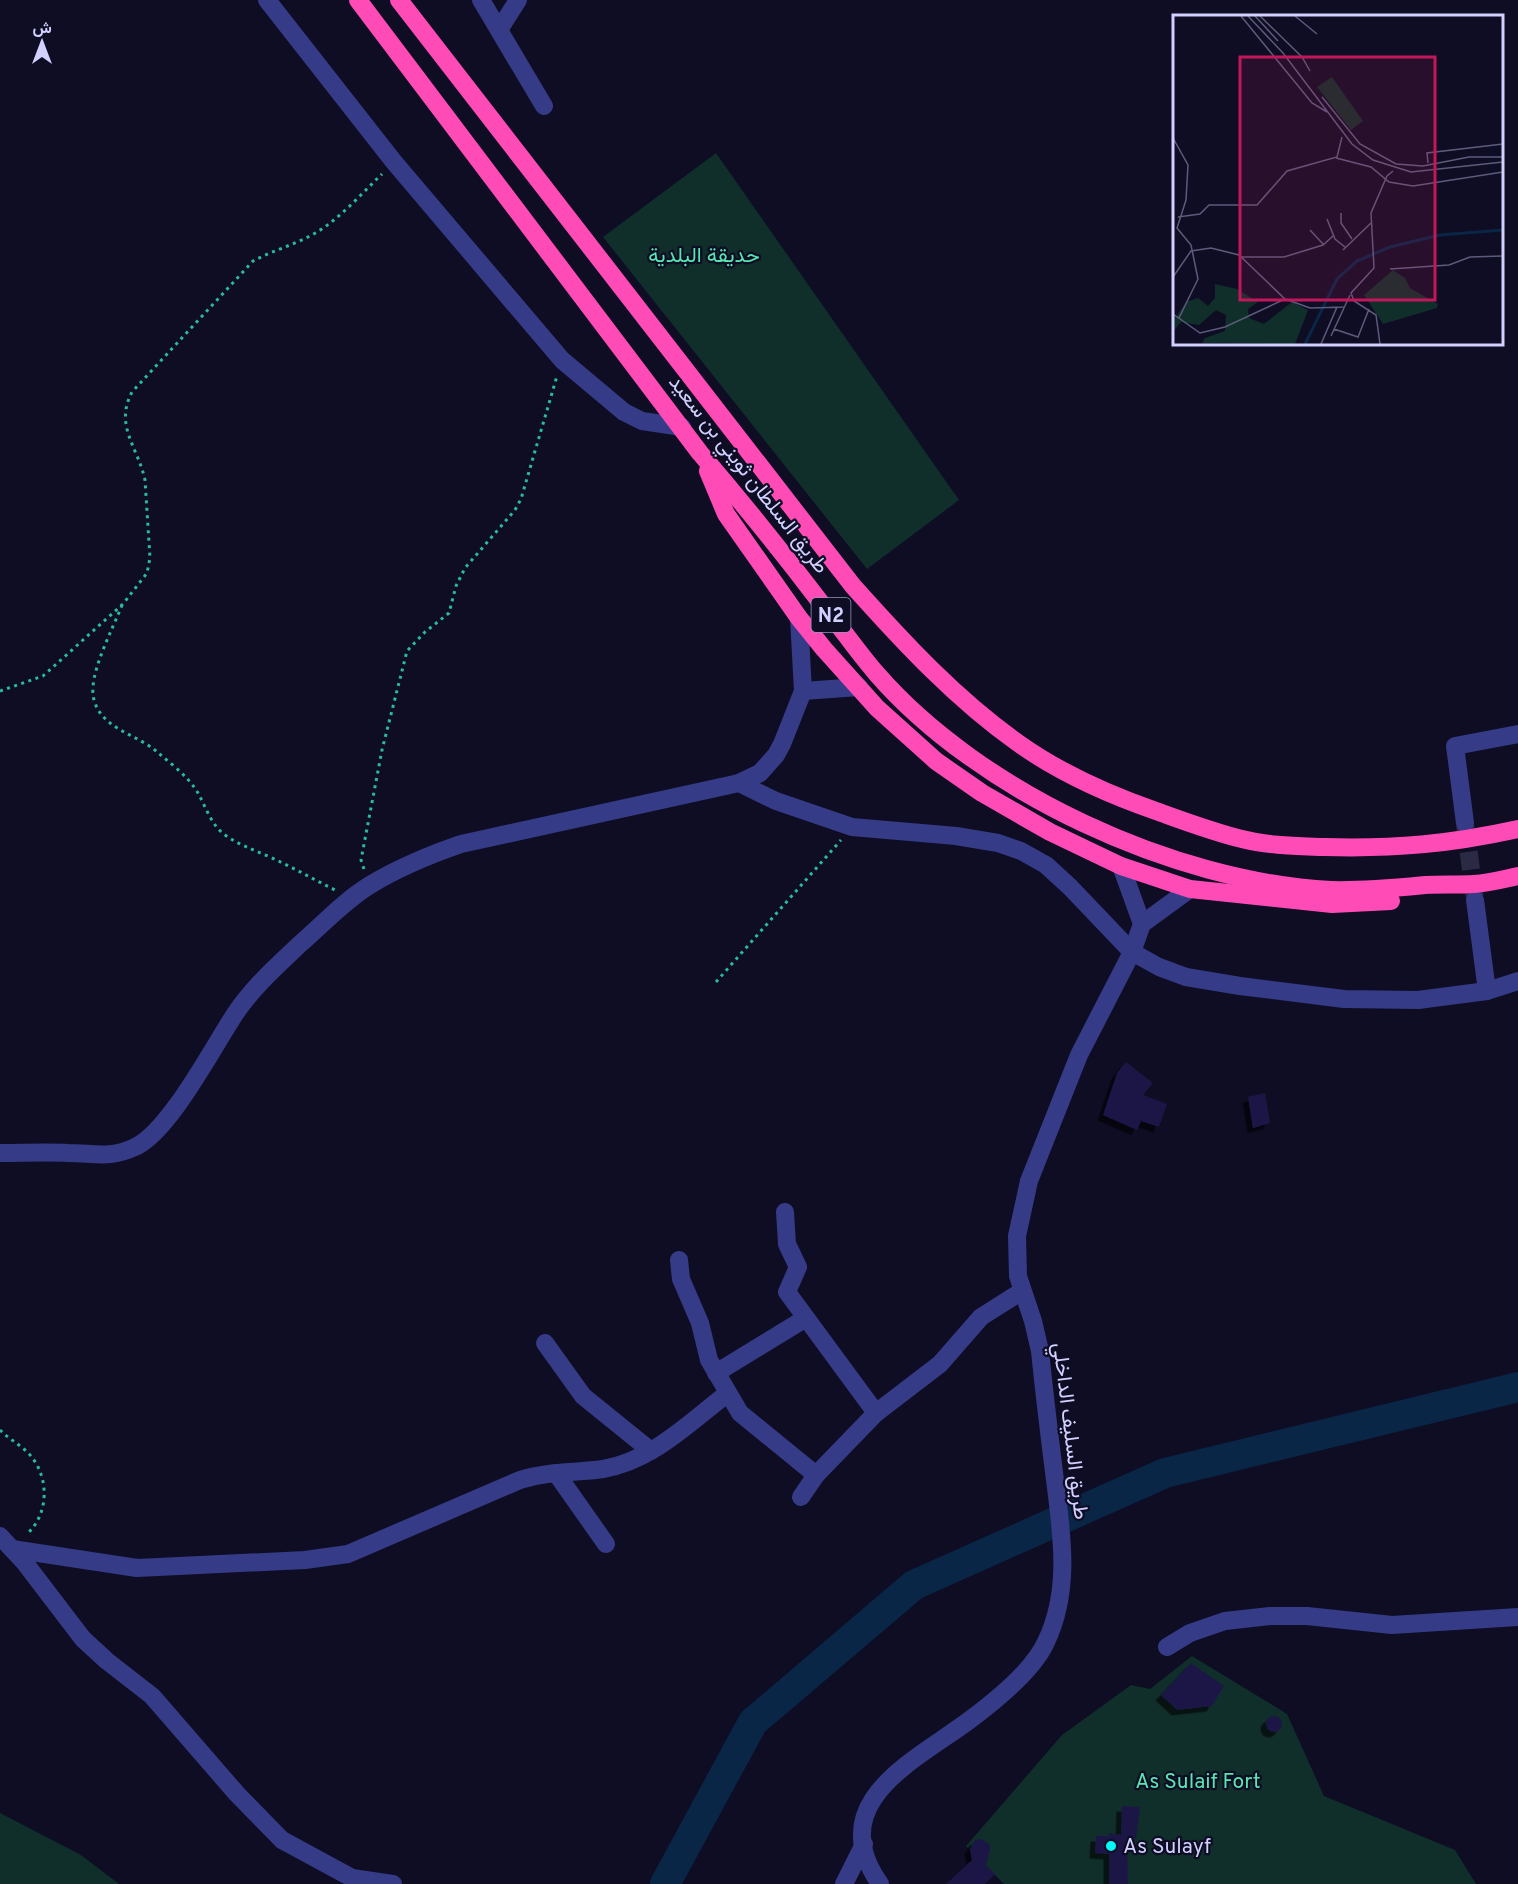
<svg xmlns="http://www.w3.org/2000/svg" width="1518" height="1884" viewBox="0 0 1518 1884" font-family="Overpass,Vazirmatn,sans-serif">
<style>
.green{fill:#102f2a}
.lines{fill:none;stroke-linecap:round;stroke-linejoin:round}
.river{stroke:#092647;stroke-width:30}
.building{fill:#1c1846;filter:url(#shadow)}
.minor-tunnel{stroke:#2b2a45;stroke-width:18;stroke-dasharray:18 9;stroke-linecap:butt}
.path{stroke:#28bba3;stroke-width:3;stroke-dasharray:3 4.5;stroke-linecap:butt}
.minor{stroke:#353b86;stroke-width:18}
.highway{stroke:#ff4bb5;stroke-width:18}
.poi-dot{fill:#00fbf9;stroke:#0e0d24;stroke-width:2}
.labels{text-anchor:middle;stroke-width:4.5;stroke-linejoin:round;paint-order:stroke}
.shield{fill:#0e0d24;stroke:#9696bd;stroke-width:1.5}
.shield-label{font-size:20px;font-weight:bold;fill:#d1d0ff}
.park-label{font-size:21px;fill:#56e6b2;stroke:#0e0d24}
.street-label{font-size:21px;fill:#d1d0ff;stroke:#0e0d24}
.poi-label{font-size:21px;fill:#d1d0ff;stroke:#0e0d24;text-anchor:start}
.inset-river{fill:none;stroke:#092647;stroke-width:3}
.inset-road{fill:none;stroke:#5c5b7c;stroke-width:1.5}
.view{fill:#c2185b;fill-opacity:0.15;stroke:#c2185b;stroke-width:3}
.inset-edge{fill:none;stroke:#d1d0ff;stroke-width:3}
</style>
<defs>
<filter id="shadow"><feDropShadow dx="-5.5" dy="5.5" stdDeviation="0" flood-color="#0009"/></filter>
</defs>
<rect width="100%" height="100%" fill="#0e0d24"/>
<g class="green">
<polygon points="716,153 959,500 867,569 603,237"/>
<polygon points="1192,1656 1287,1714 1324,1796 1455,1850 1476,1884 1004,1884 966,1846 1062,1735 1131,1685 1150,1689"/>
<polygon points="0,1813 81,1855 119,1884 0,1884"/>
</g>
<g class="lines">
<polyline class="river" points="665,1884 753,1722 914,1585 1165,1473 1518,1387"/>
</g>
<g class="building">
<polygon points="1126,1062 1153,1083 1143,1095 1167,1104 1159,1127 1141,1121 1137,1130 1103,1115 1117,1073"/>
<polygon points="1265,1093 1270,1123 1253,1128 1248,1097"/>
<polygon points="1191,1663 1224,1686 1212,1706 1177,1710 1161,1695"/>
<circle cx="1274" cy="1724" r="8"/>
<polygon points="1122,1806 1140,1807 1136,1839 1127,1838 1128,1884 1109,1884 1109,1854 1095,1853 1096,1836 1109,1836 1109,1833 1121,1835"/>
<polygon points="975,1840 982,1839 990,1845 990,1851 986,1865 995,1874 985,1884 946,1884 972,1860 970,1849"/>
</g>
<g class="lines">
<polyline class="minor-tunnel" points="1465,825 1475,899"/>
<g class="path">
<path d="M122 605C113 629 87 676 94 700 102 729 136 734 156 751 170 763 188 776 198 793 206 807 211 825 225 835 239 845 254 850 270 857 292 867 313 879 335 890"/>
<path d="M0 691 43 676 123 604 147 573 150 558 145 480C138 447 114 426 132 392L253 261C272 251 293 245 312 235 339 220 360 195 382 174"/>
<polyline points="364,869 361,860 382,750 407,651 425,632 449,613 456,586 465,568 515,510 521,499 557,376"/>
<polyline points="716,982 841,840"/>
<path d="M0 1430C8 1438 17 1443 25 1450 49 1471 51 1511 28 1533"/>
</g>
<g class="minor">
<polyline points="267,0 394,162 562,360 624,412 642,421 682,427"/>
<polyline points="481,0 544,106"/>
<polyline points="499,30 518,0"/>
<polyline points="803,691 859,687"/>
<polyline points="739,783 776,801 852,827 956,836 998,843 1021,851 1046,865 1070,887 1132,952 1159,967 1186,977 1240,986 1344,999 1418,1000 1487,991 1518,981"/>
<polyline points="1465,823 1455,746 1518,734"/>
<polyline points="1121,866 1142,924"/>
<polyline points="1475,900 1487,991"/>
<path d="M0 1153C23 1153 46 1152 68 1153 94 1153 110 1159 135 1147 169 1132 213 1047 235 1014 253 987 277 966 300 944 323 924 344 901 370 885 398 868 429 855 461 844L739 783 760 773 776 755 782 744 803 691 799 618"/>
<polyline points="785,1212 787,1244 798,1267 787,1292 876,1413"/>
<polyline points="679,1260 681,1279 700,1323 709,1360 740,1413 816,1475"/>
<polyline points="545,1343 583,1396 651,1451"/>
<polyline points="716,1373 806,1318"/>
<polyline points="556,1473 606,1544"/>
<polyline points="801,1497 816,1475 876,1413 940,1364 981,1317 1022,1291"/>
<polyline points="0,1536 25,1563 83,1639 107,1661 152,1696 237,1794 282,1840 352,1878 393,1884"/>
<path d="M12 1549 137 1568 305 1560 348 1554 520 1480C548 1471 575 1473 603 1469 652 1461 690 1422 728 1393"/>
<polyline points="1167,1647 1190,1633 1225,1621 1270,1616 1307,1616 1392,1625 1518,1617"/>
<polyline points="844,1884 864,1844"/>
<path d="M880 1884C822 1801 917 1760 971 1719 995 1701 1034 1669 1046 1642 1072 1588 1061 1529 1054 1472 1049 1432 1044 1391 1040 1351L1033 1321 1018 1276 1017 1236 1029 1181 1079 1055 1132 952 1142 924 1190 889"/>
</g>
<g class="highway">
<path d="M358 0 700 453C742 502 782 552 821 603 840 626 857 651 876 673 979 792 1174 882 1331 890 1362 891 1393 888 1425 885 1441 884 1458 885 1474 884 1489 883 1504 879 1518 876"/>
<path d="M399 0 853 586C904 643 956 699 1018 743 1060 773 1107 794 1156 811 1184 821 1213 832 1242 839 1269 846 1297 846 1324 847 1394 849 1450 844 1518 829"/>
<polyline points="708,471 726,514 799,618 824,649 877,708 936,761 982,793 1050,832 1121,866 1190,889 1332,904 1391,901"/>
</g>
</g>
<circle class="poi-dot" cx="1111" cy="1846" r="6"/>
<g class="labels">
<rect class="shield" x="811.5" y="598" width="39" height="34" rx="4.5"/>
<g class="shield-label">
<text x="831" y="622">N2</text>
</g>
<g class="park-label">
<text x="704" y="262">حديقة البلدية</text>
<text x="1198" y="1788">As Sulaif Fort</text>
</g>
<g class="street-label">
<text transform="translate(749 474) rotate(52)" y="7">طريق السلطان ثويني بن سعيد</text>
<text transform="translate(1071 1431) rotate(83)" y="7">طريق السليف الداخلي</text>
</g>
<g class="poi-label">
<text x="1123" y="1853">As Sulayf</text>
</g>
</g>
<g transform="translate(1173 15)">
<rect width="330" height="330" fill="#0e0d24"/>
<path d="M159 62 190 106 178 115 144 72ZM220 255 232 263 237 273 265 289 264 293 210 309 191 280ZM42 269 64 274 85 287 75 294 76 303 91 309 119 287 135 295 122 329 29 328 32 323 52 316 53 300 43 295 26 310 8 307 0 317V300L3 302 13 287 25 283 35 291 42 283Z" fill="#102f2a"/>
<path class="inset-river" d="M132 329 164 264 184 246 217 232 267 220 330 215"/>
<path class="inset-road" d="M68 1 139 88 154 97M75 1 110 38 179 129 200 145 238 157 330 147M82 1 105 26M87 1 129 42 137 56M122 1 144 19M149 82 187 129 223 149 250 151 296 142H330M0 123 15 150 13 185 4 213 18 230 25 264 6 303M163 143 198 152 216 167 240 171 330 157M255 148 254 138 330 129M168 198V208L179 224M5 202 27 199 36 190H84L114 156 164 142 169 122M154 204 162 224 172 232M137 215 150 229M170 235 198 208M69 242H111L150 230 160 221M217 254 276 250 297 242 330 241M0 262 18 236 38 233 66 240 112 284 137 293 172 292M0 299 27 318 52 312 112 284M161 314 185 322 196 294M158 321 177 280M148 329 164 292M207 329 203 300 181 286 178 278 201 253 198 198 214 161 220 156"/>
<path class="view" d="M67 42H262V285H67Z"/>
<rect width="330" height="330" class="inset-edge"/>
</g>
<g transform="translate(42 42)" stroke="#0e0d24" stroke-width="4.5" paint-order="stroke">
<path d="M0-4.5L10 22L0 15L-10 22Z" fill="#d1d0ff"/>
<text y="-9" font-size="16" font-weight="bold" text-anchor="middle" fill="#d1d0ff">ش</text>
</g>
</svg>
